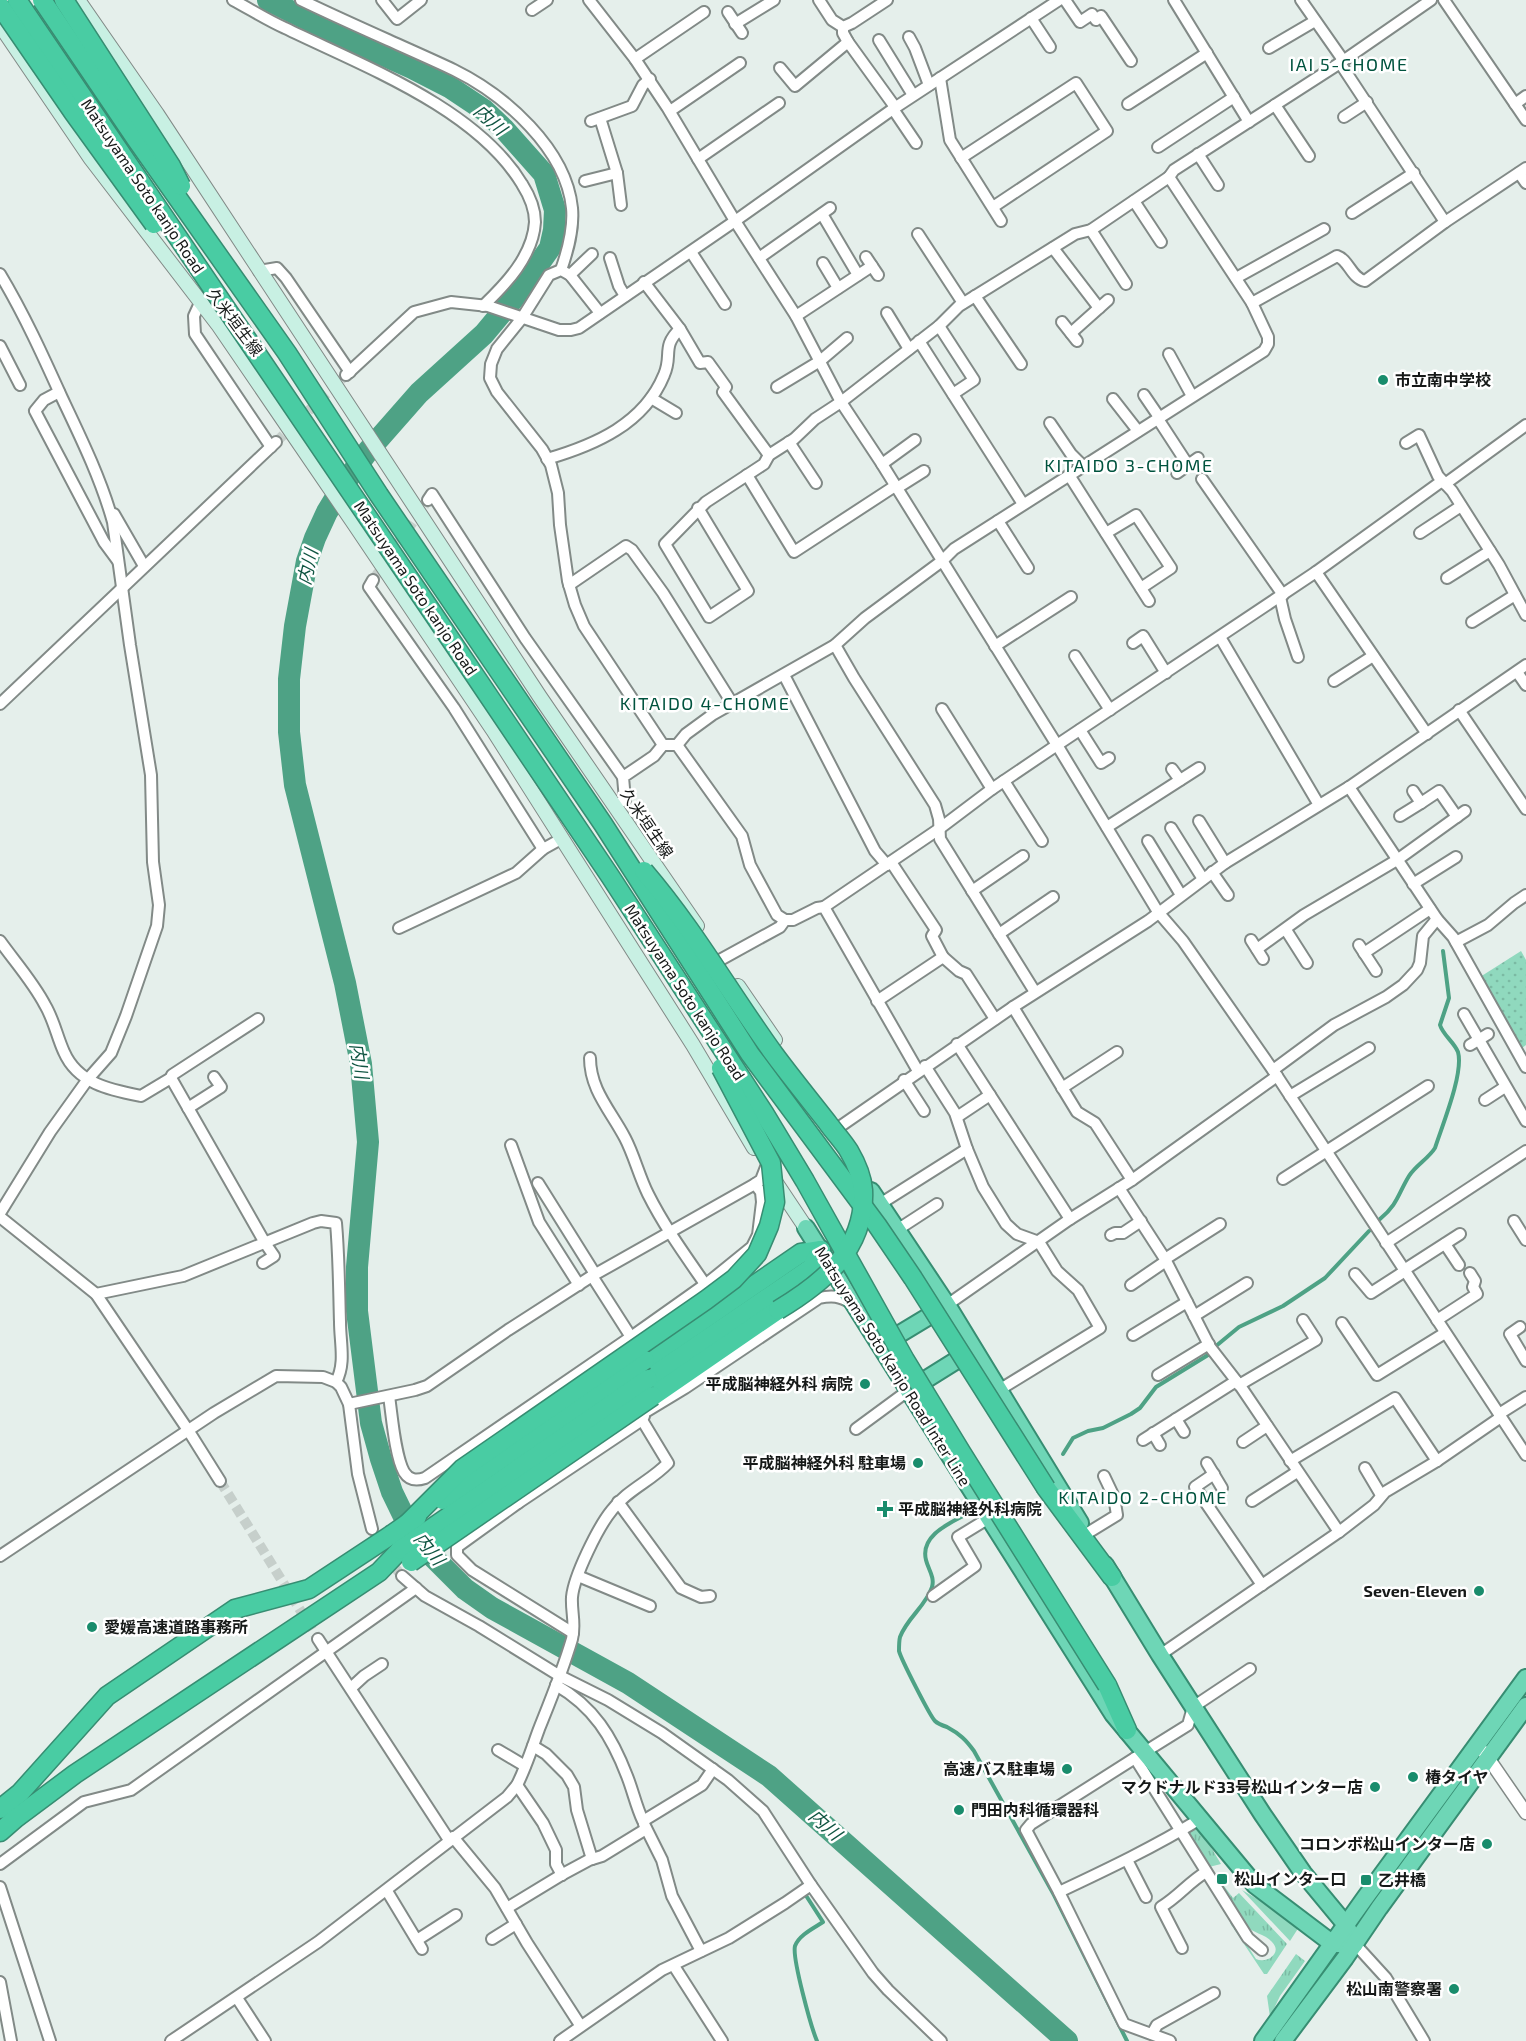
<svg xmlns="http://www.w3.org/2000/svg" width="1526" height="2041" viewBox="0 0 1526 2041" font-family="'Exo 2','Noto Sans JP',sans-serif">
<style>
.grass{fill:url(#grass-tufts)}
.park{fill:url(#park-dots)}
.lines{fill:none;stroke-linecap:round;stroke-linejoin:round}
.stream{stroke:#4ea285;stroke-width:4}
.river{stroke:#4ea285;stroke-width:22}
.minor-tunnel{stroke:#c6cfcb;stroke-width:10;stroke-dasharray:10 5;stroke-linecap:butt}
.minor-casing{stroke:#828a87;stroke-width:14}
.tertiary-casing{stroke:#828a87;stroke-width:15}
.secondary-casing{stroke:#828a87;stroke-width:16}
.trunk-casing{stroke:#378d72;stroke-width:20}
.motorway-casing{stroke:#378d72;stroke-width:21}
.minor{stroke:#fff;stroke-width:10}
.tertiary{stroke:#fff;stroke-width:12}
.secondary{stroke:#c8f0e3;stroke-width:14}
.trunk{stroke:#6ed6b6;stroke-width:16}
.motorway{stroke:#49cca3;stroke-width:18}
.motorway-bridge-casing{stroke:#378d72;stroke-width:21;stroke-linecap:butt}
.motorway-bridge{stroke:#49cca3;stroke-width:18}
.poi-dot{fill:#198c6c;stroke:#fff;stroke-width:2}
.labels{text-anchor:middle;stroke-width:5;stroke-linejoin:round;paint-order:stroke}
.street-label{font-size:16px;fill:#161918;stroke:#fff}
.poi-label{font-size:16px;font-weight:bold;fill:#161918;stroke:#fff;text-anchor:start}
.neighbourhood-label{font-size:18px;letter-spacing:1.5px;fill:#00533e;stroke:#fff}
.water-label{font-size:18px;font-style:italic;fill:#105542;stroke:#fff}
</style>
<defs>
<pattern id="grass-tufts" width="24" height="20" patternUnits="userSpaceOnUse" patternTransform="scale(1.5)"><rect width="24" height="20" fill="#90d9be"/><path d="M3 7l-1-3M5 7V3M7 7l1-3M15 17l-1-3M17 17v-4M19 17l1-3" fill="none" stroke="#7bbaa3"/></pattern>
<pattern id="park-dots" width="8" height="8" patternUnits="userSpaceOnUse" patternTransform="scale(1.5)"><rect width="8" height="8" fill="#90d9be"/><path d="M2 2h.1M6 6h.1" fill="none" stroke="#7bbaa3" stroke-width="1.8" stroke-linecap="round"/></pattern>
</defs>
<rect width="100%" height="100%" fill="#e5efeb"/>
<g class="grass">
<polygon points="1200,1829 1221,1864 1209,1867 1188,1834 1193,1830"/>
<path d="M1221 1872 1222 1875 1218 1878 1233 1898 1239 1893 1287 1944 1267 1974H1264L1230 1923H1233L1256 1959C1267 1964 1283 1953 1272 1942 1265 1934 1253 1933 1246 1926L1213 1874Z"/>
<polygon points="1242,1890 1296,1922 1299,1927 1290,1941"/>
<polygon points="1296,1954 1305,1961 1280,1996 1270,2017 1267,1996"/>
</g>
<polygon class="park" points="1521,951 1526,960 1526,1045 1522,1048 1480,977"/>
<g class="lines">
<g class="stream">
<path d="M1380 1219C1398 1204 1398 1194 1409 1176 1416 1165 1428 1159 1435 1148 1442 1126 1464 1073 1458 1052 1454 1042 1443 1035 1440 1025L1449 998 1443 951"/>
<polyline points="1216,1346 1239,1327 1283,1306 1325,1278 1369,1231"/>
<polyline points="1063,1454 1073,1438 1088,1431 1103,1428 1131,1414 1140,1408 1156,1387 1208,1355"/>
<path d="M965 1515C948 1524 920 1536 926 1560 928 1569 935 1577 932 1587 926 1606 907 1618 900 1637 899 1641 899 1647 899 1651 901 1659 930 1716 935 1721 938 1724 944 1726 947 1727 960 1734 966 1740 974 1751L1054 1895 1127 2041"/>
<path d="M805 1894 823 1922C814 1928 799 1935 795 1946 792 1958 811 2027 817 2041"/>
</g>
<polyline class="river" points="268,0 340,36 412,68 451,88 484,110 504,129 544,174 555,210 554,230 550,248 519,292 484,334 419,393 368,451 344,484 327,512 315,538 307,561 295,626 289,679 289,732 295,785 345,983 361,1064 368,1142 357,1267 357,1311 371,1423 381,1459 392,1492 410,1529 424,1548 465,1589 492,1608 628,1683 769,1776 1067,2041"/>
<g class="minor-tunnel">
<polyline points="276,442 346,375"/>
<polyline points="373,580 428,500"/>
<polyline points="220,1481 318,1639"/>
<polyline points="372,1529 392,1564 402,1576"/>
</g>
<g class="minor-casing">
<g id="minor">
<path d="M233 0C250 9 267 20 285 28 363 66 476 108 522 184 529 195 535 208 535 222 533 256 506 284 483 306"/>
<path d="M301 0C330 14 359 27 388 40 410 50 433 60 454 70 505 95 566 149 572 208 574 229 568 250 561 270"/>
<polyline points="382,0 397,19 421,0"/>
<polyline points="589,0 635,59 667,107 735,221 796,316 841,402 882,464 1057,745 1158,912 1183,941 1277,1076 1526,1455"/>
<polyline points="819,0 832,20 843,27 852,23 887,0"/>
<polyline points="1065,0 1080,22 1092,14 1096,20 1101,16 1131,61"/>
<polyline points="1174,0 1249,122"/>
<polyline points="1301,0 1343,60"/>
<polyline points="1444,0 1526,120"/>
<polyline points="532,10 547,0"/>
<polyline points="728,12 742,33"/>
<polyline points="1031,18 1050,47"/>
<polyline points="735,24 774,0"/>
<polyline points="843,27 843,33 848,42 895,107"/>
<polyline points="909,37 915,48 929,85"/>
<polyline points="879,40 913,95"/>
<polyline points="1269,48 1315,21"/>
<polyline points="635,59 704,12"/>
<polyline points="1340,63 1445,222"/>
<polyline points="780,68 795,86 848,42"/>
<polyline points="940,78 950,140 1001,221"/>
<polyline points="1128,104 1207,53"/>
<polyline points="1515,104 1526,96"/>
<polyline points="1275,105 1309,156"/>
<polyline points="893,109 916,143"/>
<polyline points="670,111 740,63"/>
<polyline points="1344,117 1367,102"/>
<polyline points="600,118 617,173 621,205"/>
<polyline points="591,121 632,106 643,85 650,79"/>
<polyline points="1158,147 1234,97"/>
<polyline points="1198,154 1218,185"/>
<polyline points="961,158 1076,83 1107,131 993,207"/>
<polyline points="698,159 779,103"/>
<polyline points="1519,173 1526,183"/>
<polyline points="585,181 617,173"/>
<polyline points="1134,201 1161,242"/>
<polyline points="1352,213 1414,173"/>
<polyline points="822,214 858,275"/>
<polyline points="1091,230 1126,284"/>
<polyline points="918,234 963,303"/>
<polyline points="1053,248 1099,308"/>
<polyline points="691,252 725,304"/>
<polyline points="866,257 878,275"/>
<polyline points="610,258 619,286 625,296"/>
<polyline points="759,258 830,208"/>
<polyline points="823,263 838,288"/>
<polyline points="259,271 277,268 286,278 350,372"/>
<path d="M0 274C24 314 43 356 62 398 81 438 101 479 113 522L130 645 151 775 153 862 159 905 157 926 126 1016 111 1053 88 1079 50 1132 0 1213"/>
<polyline points="570,275 592,254"/>
<polyline points="1236,278 1324,229"/>
<polyline points="644,282 680,329 700,363 708,362 726,387 723,392 769,455"/>
<polyline points="975,296 1021,364"/>
<polyline points="200,303 194,316 195,334 271,447"/>
<path d="M1252 303 1337 256C1349 260 1351 278 1365 281L1445 222 1526 168"/>
<polyline points="600,313 570,275 561,270 549,275 522,318 497,349 491,364 490,378 497,392 542,449 551,465 558,493 560,525 568,581 575,605 584,626 663,745"/>
<polyline points="887,313 909,349"/>
<polyline points="796,316 872,266"/>
<polyline points="1062,322 1077,341"/>
<polyline points="939,326 974,380 953,394"/>
<polyline points="1071,333 1108,300"/>
<polyline points="919,341 1023,504"/>
<polyline points="0,346 20,385"/>
<polyline points="1169,354 1192,396"/>
<polyline points="346,375 414,312 451,302 488,306 559,330 571,330 579,328 735,221 893,109 1059,0"/>
<polyline points="777,387 820,361 847,338"/>
<polyline points="59,392 44,400 35,411 104,542 118,561"/>
<polyline points="1144,395 1159,417"/>
<polyline points="651,398 676,413"/>
<polyline points="1113,399 1138,431"/>
<polyline points="1158,419 1188,465"/>
<polyline points="1050,423 1071,454 1083,466"/>
<polyline points="789,442 816,483"/>
<polyline points="1406,443 1419,435 1438,476 1452,491 1499,565 1526,615"/>
<path d="M547 459C595 445 644 424 664 375 673 355 661 347 680 329"/>
<polyline points="882,464 915,440"/>
<polyline points="1177,473 1198,458"/>
<polyline points="747,475 794,552 895,486"/>
<polyline points="1069,475 1149,601"/>
<polyline points="1202,479 1283,595"/>
<polyline points="1445,484 1526,425"/>
<polyline points="897,488 924,471"/>
<polyline points="428,500 432,494 525,638 623,777"/>
<polyline points="698,508 748,591 709,617 665,544 706,502 764,464 769,455 794,439 815,419 841,402 939,326 959,306 1075,234 1091,230 1169,177"/>
<polyline points="114,514 144,566"/>
<polyline points="998,521 1028,568"/>
<polyline points="1106,533 1136,515 1171,568 1141,588"/>
<polyline points="1420,533 1461,506"/>
<polyline points="1316,572 1442,481"/>
<polyline points="1447,578 1490,551"/>
<polyline points="373,580 369,587 454,708 543,849"/>
<polyline points="569,585 626,546 632,550 663,593 732,703"/>
<polyline points="1280,597 1285,619 1298,657"/>
<polyline points="1472,622 1515,595"/>
<polyline points="1220,637 1319,805"/>
<polyline points="1133,643 1143,636 1166,673"/>
<polyline points="835,645 854,678 935,805 939,819 940,839 1035,992"/>
<polyline points="995,646 1071,597"/>
<polyline points="1075,656 1110,710"/>
<polyline points="1517,672 1526,685"/>
<polyline points="784,675 875,851 887,865"/>
<polyline points="1334,681 1373,656"/>
<polyline points="0,704 276,442"/>
<polyline points="942,709 992,789"/>
<polyline points="1459,710 1526,809"/>
<polyline points="1080,730 1101,763 1109,758"/>
<polyline points="677,745 742,836 750,865 777,915 785,920 793,920 817,908 824,907 918,1071"/>
<polyline points="1172,769 1180,780"/>
<polyline points="1004,781 1042,841"/>
<polyline points="1349,787 1437,919 1453,937 1526,1067"/>
<polyline points="1413,791 1421,803 1439,791 1457,817"/>
<polyline points="614,805 625,800 623,777 654,756 663,745 677,745 686,734 712,715 835,645 865,618 942,561 954,549 1264,351 1268,344 1268,337 1252,303 1169,177 1174,170 1340,63 1431,0"/>
<polyline points="1400,816 1421,803"/>
<polyline points="1199,821 1225,863"/>
<polyline points="1107,827 1199,768"/>
<polyline points="1171,828 1203,879"/>
<polyline points="1148,841 1181,895"/>
<polyline points="891,862 936,930 932,936 943,957"/>
<polyline points="1212,872 1228,895"/>
<polyline points="1413,884 1456,857"/>
<polyline points="972,891 1023,856"/>
<polyline points="824,907 939,829 992,789 1057,745 1316,572 1427,734"/>
<polyline points="399,928 516,873 543,849 561,839"/>
<polyline points="1286,930 1307,963"/>
<polyline points="999,934 1053,897"/>
<polyline points="1251,940 1263,959"/>
<path d="M0 941C15 962 33 982 45 1005 54 1020 57 1037 64 1052 78 1084 111 1090 141 1096L171 1078 265 1243 274 1256 263 1263"/>
<polyline points="1456,942 1488,925 1514,903 1526,895"/>
<polyline points="1359,945 1376,971"/>
<polyline points="1257,949 1304,915 1397,860 1465,811"/>
<polyline points="1364,953 1430,909"/>
<polyline points="720,960 780,927 785,920"/>
<polyline points="877,1001 943,957 959,971 966,974 995,1019"/>
<polyline points="1013,1007 1077,1112 1095,1123 1132,1180"/>
<polyline points="1464,1014 1526,1121"/>
<polyline points="957,1044 1070,1219"/>
<polyline points="1470,1045 1488,1034"/>
<path d="M590 1058C590 1090 611 1111 625 1138 634 1155 639 1176 648 1194 664 1226 685 1255 705 1284"/>
<polyline points="925,1066 955,1113 967,1149 983,1187 1006,1224 1017,1234 1039,1242 1057,1271 1078,1290 1100,1328 999,1390"/>
<polyline points="1273,1070 1334,1025 1386,997 1403,985 1417,970 1420,963 1423,936 1437,919"/>
<polyline points="171,1078 172,1075 258,1019"/>
<polyline points="904,1080 924,1111"/>
<polyline points="1062,1088 1117,1052"/>
<polyline points="1290,1096 1369,1048"/>
<polyline points="1485,1100 1505,1087"/>
<polyline points="188,1108 221,1087 214,1077"/>
<polyline points="957,1117 990,1095"/>
<polyline points="835,1130 1013,1007 1148,921 1225,863 1349,787 1526,665"/>
<polyline points="511,1145 539,1222 579,1285"/>
<polyline points="1283,1179 1428,1086"/>
<polyline points="538,1183 595,1274"/>
<polyline points="1119,1188 1165,1259 1210,1347 1241,1387 1339,1532"/>
<polyline points="880,1204 967,1149"/>
<polyline points="0,1217 96,1294 188,1430 220,1481"/>
<polyline points="1514,1221 1526,1240"/>
<polyline points="897,1230 937,1204"/>
<polyline points="1111,1235 1115,1233 1123,1233 1141,1221"/>
<polyline points="1386,1243 1526,1151"/>
<polyline points="1445,1244 1459,1265"/>
<polyline points="1165,1259 1220,1224"/>
<polyline points="1404,1270 1460,1234"/>
<polyline points="1355,1274 1371,1293 1405,1271"/>
<polyline points="1131,1285 1166,1261"/>
<path d="M96 1294 183 1276 313 1223 321 1221 336 1223C339 1257 339 1289 340 1322 340 1343 346 1363 336 1382"/>
<polyline points="947,1305 1070,1219 1132,1180 1277,1076"/>
<polyline points="1194,1316 1247,1283"/>
<polyline points="1437,1320 1477,1294 1473,1287 1475,1281 1470,1273"/>
<polyline points="1342,1323 1377,1375 1445,1333"/>
<polyline points="1520,1327 1510,1334 1526,1361"/>
<polyline points="1133,1335 1187,1302"/>
<polyline points="634,1352 631,1337 710,1281 752,1247 758,1235 762,1202 761,1192 755,1184 761,1180 766,1167"/>
<polyline points="1158,1375 1209,1344"/>
<polyline points="1239,1385 1316,1340 1303,1320"/>
<path d="M389 1396C392 1416 395 1456 404 1472 409 1480 416 1481 425 1478L631 1337 592 1276"/>
<path d="M645 1403 647 1411 685 1388 819 1298C832 1295 840 1296 851 1303"/>
<polyline points="349,1404 415,1390 427,1386 508,1330 592,1276 755,1184"/>
<polyline points="1499,1414 1526,1397"/>
<polyline points="1176,1419 1184,1432"/>
<polyline points="856,1429 909,1390"/>
<polyline points="1153,1433 1160,1445"/>
<polyline points="1143,1440 1236,1381"/>
<polyline points="1243,1442 1267,1426"/>
<polyline points="1290,1461 1395,1398 1437,1461"/>
<polyline points="1207,1463 1222,1488"/>
<polyline points="1365,1468 1381,1495"/>
<polyline points="1214,1474 1195,1487 1262,1585"/>
<polyline points="509,1490 518,1503 642,1420 644,1416"/>
<polyline points="1252,1501 1297,1472"/>
<polyline points="618,1502 681,1588 701,1597 710,1596"/>
<polyline points="518,1503 457,1547 457,1555 472,1570 573,1633"/>
<polyline points="1086,1534 1117,1515 1114,1497 1104,1476"/>
<polyline points="0,1556 214,1413 276,1376 323,1377 336,1382 341,1387 349,1404 358,1474 372,1529"/>
<polyline points="402,1576 425,1596 479,1626 560,1676 608,1700 662,1733 728,1780 763,1811 811,1885 873,1973 888,1990 941,2041"/>
<polyline points="578,1576 650,1606"/>
<polyline points="933,1596 975,1566 958,1537 989,1518"/>
<polyline points="318,1639 449,1840"/>
<polyline points="1160,1655 1339,1532 1374,1505 1385,1492 1437,1461 1501,1417"/>
<polyline points="1250,1669 1193,1707 1188,1725 1135,1758 1248,1938 1262,1950"/>
<path d="M556 1685C594 1707 612 1737 627 1776 633 1791 636 1806 643 1821L702 1785 713 1769"/>
<polyline points="351,1688 364,1676 382,1664"/>
<polyline points="533,1746 546,1754 567,1775 574,1787 577,1810 592,1859"/>
<polyline points="498,1750 525,1766"/>
<polyline points="1135,1758 1031,1824 1026,1830 1059,1892 1124,2024 1170,2041"/>
<polyline points="517,1785 543,1823 556,1850 556,1864 562,1875"/>
<polyline points="644,1824 662,1860 672,1896 701,1951"/>
<polyline points="453,1837 495,1888 527,1943 580,2025"/>
<polyline points="1127,1860 1146,1897"/>
<polyline points="0,1864 84,1802 131,1790 416,1588"/>
<polyline points="0,1887 50,2041"/>
<polyline points="387,1891 422,1949"/>
<path d="M1059 1892C1108 1869 1154 1847 1200 1819"/>
<polyline points="507,1908 563,1874 589,1860 602,1856 646,1829"/>
<polyline points="492,1939 516,1924"/>
<polyline points="417,1940 456,1915"/>
<polyline points="1355,1944 1386,1978 1424,2041"/>
<path d="M1182 1948 1161 1907C1178 1897 1189 1882 1206 1872"/>
<polyline points="674,1966 722,2041"/>
<polyline points="0,1982 11,2041"/>
<polyline points="237,1998 265,2041"/>
<polyline points="1152,2034 1157,2025 1214,1993"/>
<path d="M171 2041 318 1942 507 1797 517 1785C526 1767 532 1748 539 1729 551 1699 563 1670 572 1639 576 1624 571 1612 572 1597 574 1576 598 1527 612 1510 627 1490 651 1481 668 1463L642 1420"/>
<polyline points="560,2041 662,1970 729,1938 785,1903 811,1885"/>
</g>
</g>
<g class="tertiary-casing">
<polyline id="tertiary" points="1484,1752 1526,1813"/>
</g>
<g class="secondary-casing">
<g id="secondary">
<polyline points="78,0 157,114 540,697 697,926"/>
<polyline points="0,25 91,159 219,326 355,525 493,730 693,1045 754,1148"/>
<polyline points="738,986 775,1040"/>
<polyline points="774,1180 806,1228"/>
</g>
</g>
<g class="trunk-casing">
<g id="trunk">
<polyline points="871,1191 947,1305 1080,1523"/>
<polyline points="806,1228 1113,1714 1255,1885 1333,1944 1355,1944 1346,1925 1303,1873 1263,1815 1160,1655 1105,1565"/>
<polyline points="883,1344 946,1306"/>
<polyline points="909,1390 973,1350"/>
<polyline points="1263,2041 1365,1898 1526,1678"/>
<polyline points="1283,2041 1345,1958 1379,1908 1526,1706"/>
</g>
</g>
<g class="motorway-casing">
<g id="motorway">
<polyline points="645,1360 801,1253 821,1250"/>
<polyline points="648,1379 811,1268 821,1250"/>
<polyline points="653,1396 778,1310"/>
<polyline points="1046,1488 1112,1577"/>
<polyline points="1107,1685 1127,1730"/>
<polyline points="0,1809 20,1793 107,1696 235,1609 309,1589 391,1535"/>
<polyline points="0,1832 16,1818 75,1774 379,1572 400,1550"/>
</g>
</g>
<use href="#minor" class="minor"/>
<use href="#tertiary" class="tertiary"/>
<use href="#secondary" class="secondary"/>
<use href="#trunk" class="trunk"/>
<use href="#motorway" class="motorway"/>
<g class="motorway-bridge-casing">
<g id="motorway-bridge">
<polyline points="17,0 432,612 610,876 764,1113 805,1181 905,1360 961,1452 1107,1685"/>
<polyline points="42,0 136,139 287,353 379,495 603,824 750,1054 877,1225 913,1278 1046,1488"/>
<polyline points="64,0 171,166 181,186"/>
<polyline points="0,6 73,112 154,224"/>
<path d="M644 871C693 928 730 993 774 1054 791 1077 809 1099 827 1122 834 1132 843 1141 849 1151 856 1163 862 1176 863 1190 866 1249 823 1283 778 1310"/>
<polyline points="442,1500 645,1360"/>
<polyline points="407,1524 462,1469 706,1300 734,1279 757,1254 769,1226 775,1202 771,1163 721,1068"/>
<polyline points="391,1535 417,1517"/>
<polyline points="400,1550 648,1379"/>
<polyline points="411,1562 653,1396"/>
</g>
</g>
<use href="#motorway-bridge" class="motorway-bridge"/>
</g>
<g class="poi-dot">
<circle cx="1383" cy="380" r="6"/>
<circle cx="865" cy="1384" r="6"/>
<circle cx="918" cy="1463" r="6"/>
<path d="M882 1500h6v6h6v6h-6v6h-6v-6h-6v-6h6z"/>
<circle cx="1479" cy="1591" r="6"/>
<circle cx="92" cy="1627" r="6"/>
<circle cx="1067" cy="1769" r="6"/>
<circle cx="1413" cy="1777" r="6"/>
<circle cx="1375" cy="1787" r="6"/>
<circle cx="959" cy="1810" r="6"/>
<circle cx="1487" cy="1844" r="6"/>
<rect x="1216" y="1873" width="12" height="12" rx="3"/>
<rect x="1360" y="1874" width="12" height="12" rx="3"/>
<circle cx="1454" cy="1989" r="6"/>
</g>
<g class="labels">
<g class="street-label">
<text transform="translate(143 186) rotate(56)" y="6">Matsuyama Soto kanjo Road</text>
<text transform="translate(235 322) rotate(53)" y="6">久米垣生線</text>
<text transform="translate(416 588) rotate(56)" y="6">Matsuyama Soto kanjo Road</text>
<text transform="translate(647 823) rotate(56)" y="6">久米垣生線</text>
<text transform="translate(685 992) rotate(57)" y="6">Matsuyama Soto kanjo Road</text>
<text transform="translate(893 1366) rotate(58)" y="6">Matsuyama Soto Kanjo Road Inter Line</text>
</g>
<g class="poi-label">
<text x="1395" y="386">市立南中学校</text>
<text x="853" y="1390" text-anchor="end">平成脳神経外科 病院</text>
<text x="906" y="1469" text-anchor="end">平成脳神経外科 駐車場</text>
<text x="898" y="1515">平成脳神経外科病院</text>
<text x="1467" y="1597" text-anchor="end">Seven-Eleven</text>
<text x="104" y="1633">愛媛高速道路事務所</text>
<text x="1055" y="1775" text-anchor="end">高速バス駐車場</text>
<text x="1425" y="1783">椿タイヤ</text>
<text x="1363" y="1793" text-anchor="end">マクドナルド33号松山インター店</text>
<text x="971" y="1816">門田内科循環器科</text>
<text x="1475" y="1850" text-anchor="end">コロンボ松山インター店</text>
<text x="1234" y="1885">松山インター口</text>
<text x="1378" y="1886">乙井橋</text>
<text x="1442" y="1995" text-anchor="end">松山南警察署</text>
</g>
<g class="neighbourhood-label">
<text x="1349" y="71">IAI 5-CHOME</text>
<text x="1129" y="472">KITAIDO 3-CHOME</text>
<text x="705" y="710">KITAIDO 4-CHOME</text>
<text x="1143" y="1504">KITAIDO 2-CHOME</text>
</g>
<g class="water-label">
<text transform="translate(490 120) rotate(42)" y="6">内川</text>
<text transform="translate(308 567) rotate(-77)" y="6">内川</text>
<text transform="translate(359 1061) rotate(81)" y="6">内川</text>
<text transform="translate(429 1549) rotate(51)" y="6">内川</text>
<text transform="translate(825 1825) rotate(42)" y="6">内川</text>
</g>
</g>
</svg>
